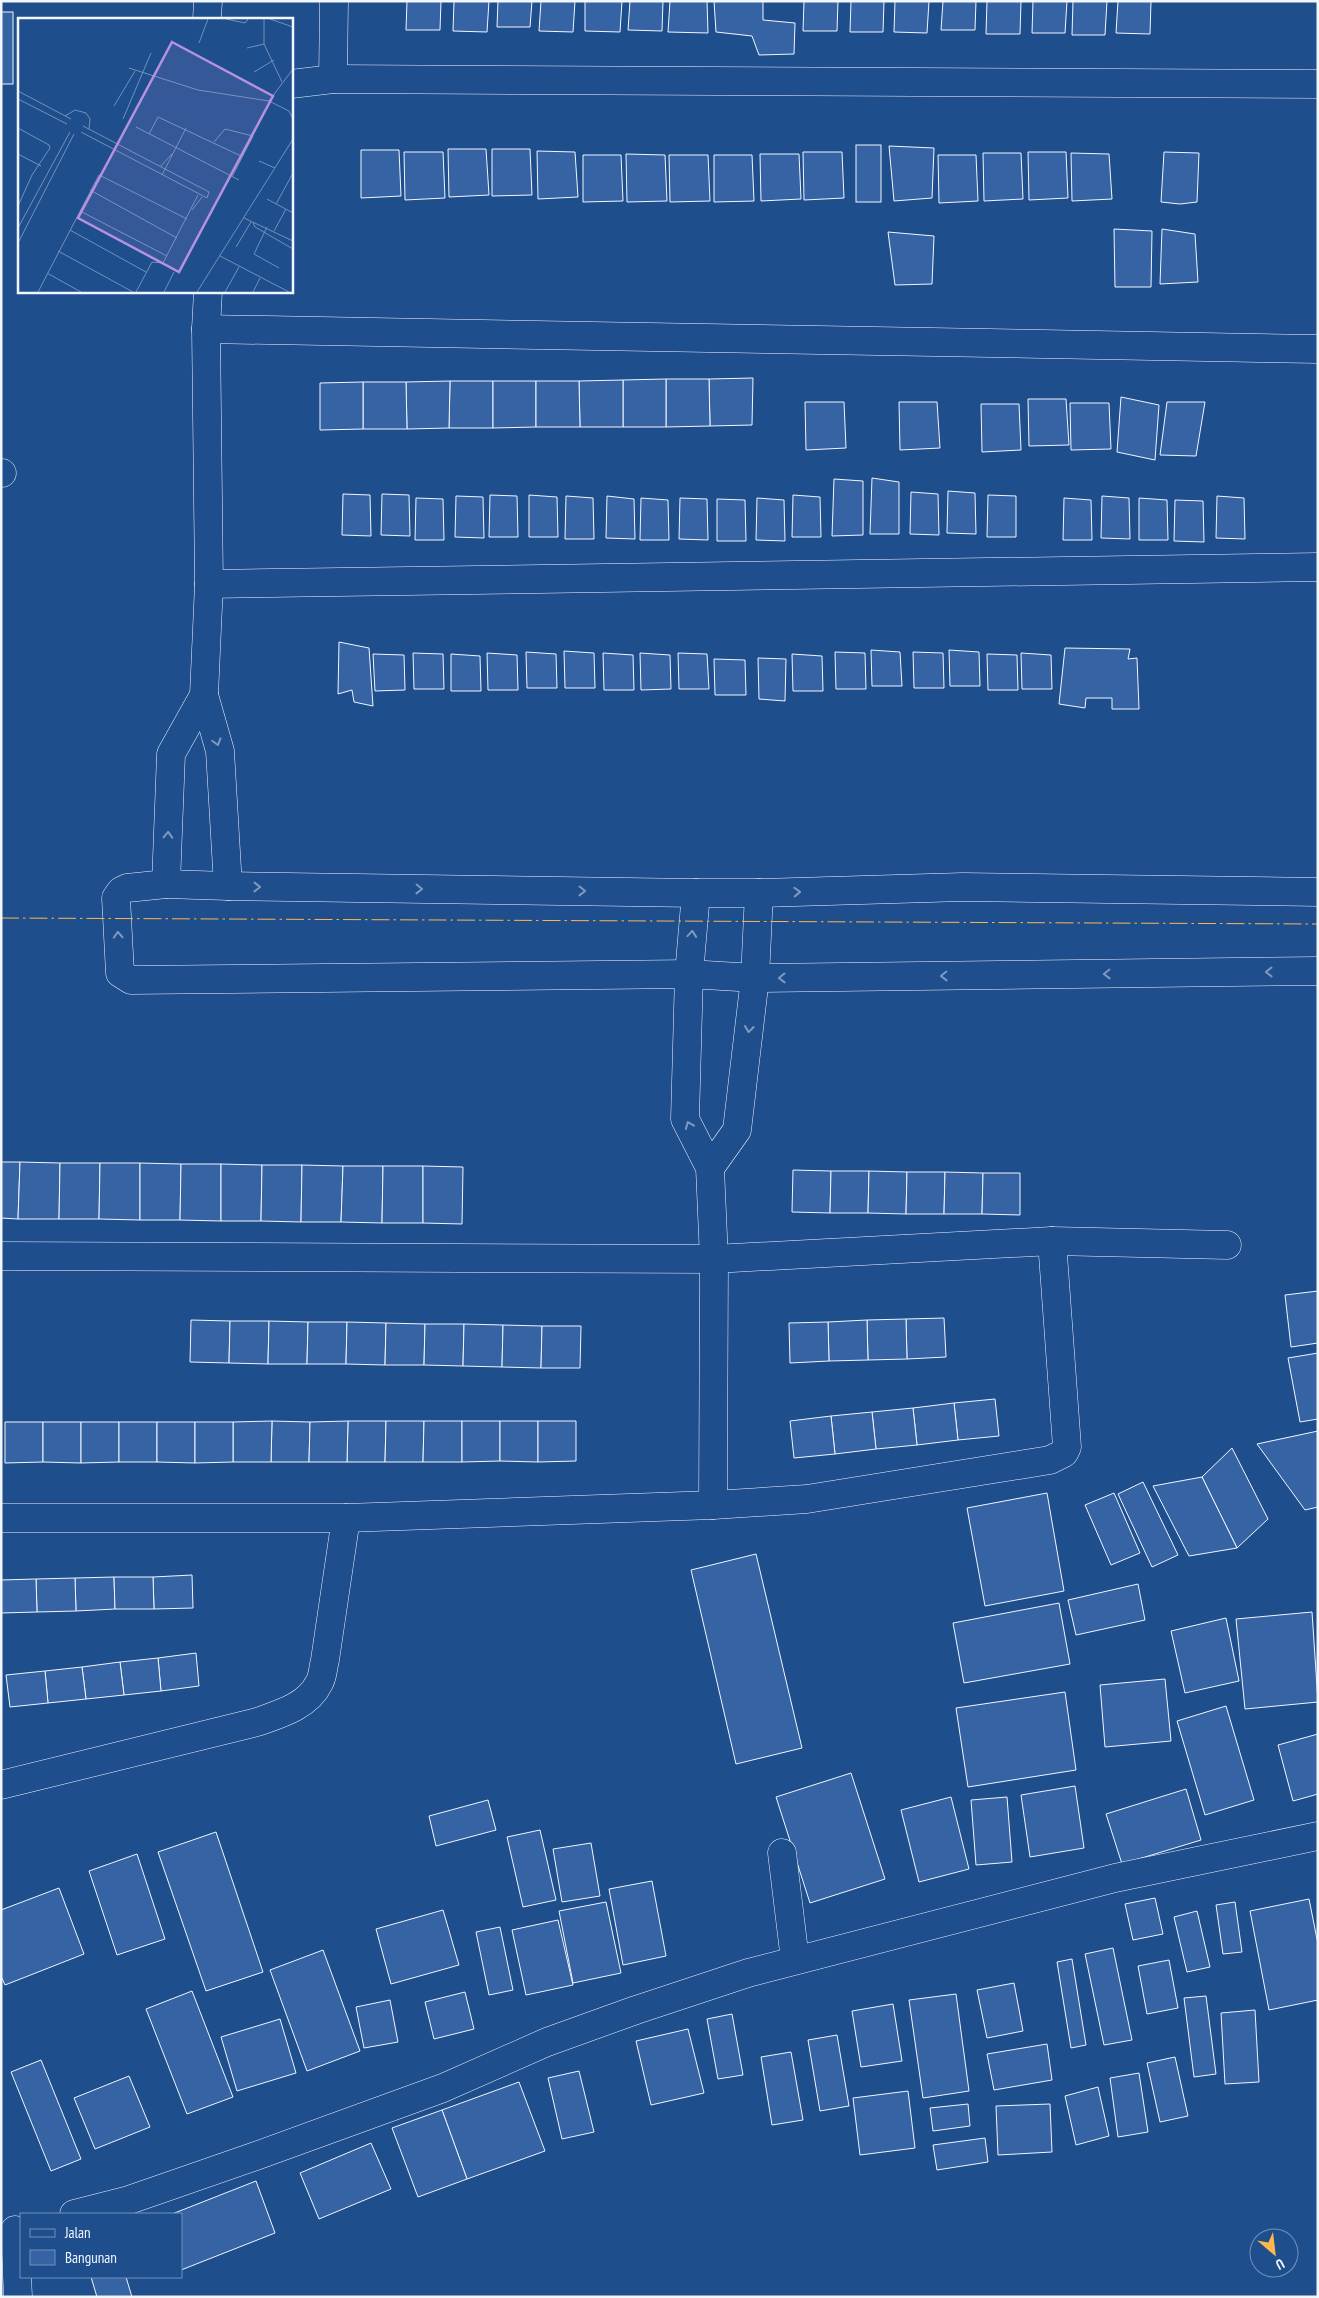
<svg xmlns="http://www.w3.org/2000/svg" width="1319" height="2298" viewBox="0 0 1319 2298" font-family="'PT Sans Narrow',sans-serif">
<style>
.building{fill:#3563a3;stroke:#f2f6ff}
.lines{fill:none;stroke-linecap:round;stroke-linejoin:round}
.minor-casing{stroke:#f2f6ff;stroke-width:29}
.minor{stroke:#1f4e8c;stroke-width:28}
.power{stroke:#ffb74d;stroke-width:1;stroke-dasharray:18 4 2.5 4;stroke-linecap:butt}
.oneway{stroke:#7e9ac0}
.inset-road{fill:none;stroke:#7391ba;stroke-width:1}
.view{fill:#b691df;fill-opacity:0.15;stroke:#b691df;stroke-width:2.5}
.inset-edge{fill:none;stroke:#f2f6ff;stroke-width:2.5}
</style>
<rect width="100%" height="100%" fill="#1f4e8c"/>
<g class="building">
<polygon points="407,1 441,1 440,30 406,30"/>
<polygon points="454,1 489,1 487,32 453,31"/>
<polygon points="498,1 532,1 530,27 497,27"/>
<polygon points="541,1 575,1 573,32 539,31"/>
<polygon points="585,1 622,1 620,32 585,31"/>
<polygon points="630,1 663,1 662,31 628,30"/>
<polygon points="670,1 707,1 708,33 668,32"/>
<polygon points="714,1 763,1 763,20 795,23 794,54 759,55 752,36 716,32"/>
<polygon points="804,1 838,1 837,31 803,31"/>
<polygon points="851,1 884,1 883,32 850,32"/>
<polygon points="895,1 929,1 927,33 894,32"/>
<polygon points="943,1 976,1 975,30 941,30"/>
<polygon points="987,1 1021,1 1020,34 986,34"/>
<polygon points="1033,1 1067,1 1065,33 1032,33"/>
<polygon points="1073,1 1107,1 1105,35 1072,35"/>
<polygon points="1118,1 1151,1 1150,34 1116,33"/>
<rect x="1" y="12" width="12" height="72"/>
<rect x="856" y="145" width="25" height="57"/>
<polygon points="889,146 934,148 932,198 894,201"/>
<polygon points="448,149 486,149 489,195 449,197"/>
<polygon points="492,149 530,149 532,195 492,196"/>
<polygon points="361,150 399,150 401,196 361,198"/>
<polygon points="537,151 575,152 578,197 538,199"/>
<polygon points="404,152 443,152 445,198 405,200"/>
<polygon points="803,152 842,152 844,198 804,200"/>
<polygon points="1028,152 1066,152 1068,198 1029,200"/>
<polygon points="1164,152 1199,153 1197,202 1180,204 1161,202"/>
<polygon points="983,153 1021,153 1023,199 984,201"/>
<polygon points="1071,153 1109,154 1112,199 1072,201"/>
<polygon points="626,154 665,155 667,201 627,202"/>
<polygon points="760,154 799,154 801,199 761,201"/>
<polygon points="583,155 621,155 623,201 583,202"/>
<polygon points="669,155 708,155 710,201 670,202"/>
<polygon points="714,155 752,155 754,201 714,202"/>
<polygon points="938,155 976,155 978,201 939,203"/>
<polygon points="1114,229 1152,231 1151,287 1115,287"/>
<polygon points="1162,229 1195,234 1198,282 1160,284"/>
<polygon points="888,232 934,236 932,284 895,285"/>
<polygon points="753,378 752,425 710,426 709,379"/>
<polygon points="666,379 709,379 710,426 666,427"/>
<polygon points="666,379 666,427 623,427 623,380"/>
<polygon points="623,380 623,427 580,427 579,381"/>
<polygon points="450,381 493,381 493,428 449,428"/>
<polygon points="450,381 449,428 407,429 406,382"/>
<polygon points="493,381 536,381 536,427 493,428"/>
<polygon points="536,381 579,381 580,427 536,427"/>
<polygon points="363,382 406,382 407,429 363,429"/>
<polygon points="363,382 363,429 320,430 320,383"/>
<polygon points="1121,397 1159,405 1155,460 1117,452"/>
<polygon points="1028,399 1066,399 1069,445 1029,446"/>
<polygon points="805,402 844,402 846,448 806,450"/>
<polygon points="899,402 937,402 940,448 900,450"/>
<polygon points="1167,402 1205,402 1196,456 1160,455"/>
<polygon points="1070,403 1109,403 1111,449 1071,450"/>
<polygon points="981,404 1019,404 1021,450 982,452"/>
<polygon points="872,478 899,482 899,534 870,534"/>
<polygon points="834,479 863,481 863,535 832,536"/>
<polygon points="948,491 975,493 976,534 947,533"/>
<polygon points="911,492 938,494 939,535 910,534"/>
<polygon points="343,494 370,495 371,536 342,535"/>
<polygon points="382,494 409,495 410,536 381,535"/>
<polygon points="490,495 517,496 518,537 489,537"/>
<polygon points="529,495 557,497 558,537 529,537"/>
<polygon points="793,495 820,497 821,537 792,537"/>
<polygon points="988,495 1016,496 1016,537 987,537"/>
<polygon points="456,496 483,497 484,538 455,537"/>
<polygon points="566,496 593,498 594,539 565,539"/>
<polygon points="607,496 634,499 635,539 606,538"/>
<polygon points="1102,496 1129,498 1130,539 1101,538"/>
<polygon points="1217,496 1244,498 1245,539 1216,538"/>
<polygon points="416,498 443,499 444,540 415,540"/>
<polygon points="641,498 668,500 669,540 640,540"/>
<polygon points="680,498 707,499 708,540 679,539"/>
<polygon points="757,498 784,500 785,541 756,540"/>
<polygon points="1064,498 1091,500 1092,540 1063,540"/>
<polygon points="1139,498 1167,500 1168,540 1139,540"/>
<polygon points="717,499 745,500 746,541 717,541"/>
<polygon points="1175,500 1203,501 1204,542 1174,541"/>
<polygon points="339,642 369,648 373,706 354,702 352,690 338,694"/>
<polygon points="1065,648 1130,649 1128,659 1137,658 1139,709 1112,709 1112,698 1086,698 1085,708 1059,704"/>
<polygon points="871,650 900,652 902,686 872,686"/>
<polygon points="949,650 979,652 980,686 950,686"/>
<polygon points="564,651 594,653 595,688 565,688"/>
<polygon points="526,652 556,654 557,688 527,688"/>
<polygon points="835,652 865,653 866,689 836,689"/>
<polygon points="913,652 943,653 944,688 914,688"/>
<polygon points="413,653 443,654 444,689 414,689"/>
<polygon points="487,653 517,655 518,690 488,690"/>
<polygon points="603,653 633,655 634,690 604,690"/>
<polygon points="640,653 670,655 671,689 641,690"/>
<polygon points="678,653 707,654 709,689 679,689"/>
<polygon points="1021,653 1051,655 1052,689 1022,689"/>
<polygon points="373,654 404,655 405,690 375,691"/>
<polygon points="451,654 480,656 481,691 451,691"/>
<polygon points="792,654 822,656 823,691 793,691"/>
<polygon points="987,654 1017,655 1018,690 988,690"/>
<polygon points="758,658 786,659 785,701 759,699"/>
<polygon points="714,659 745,660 746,695 715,695"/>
<polygon points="1,1162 20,1162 18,1219 1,1218"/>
<polygon points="20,1162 60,1163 59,1219 18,1219"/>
<polygon points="60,1163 100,1163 99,1219 59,1219"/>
<polygon points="100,1163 140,1163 140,1220 99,1219"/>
<polygon points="140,1163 181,1164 180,1220 140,1220"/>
<polygon points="181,1164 221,1164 221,1221 180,1220"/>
<polygon points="221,1164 262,1165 261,1221 221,1221"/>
<polygon points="262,1165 302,1165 301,1222 261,1221"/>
<polygon points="302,1165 343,1166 341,1222 301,1222"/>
<polygon points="343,1166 383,1166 382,1223 341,1222"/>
<polygon points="383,1166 423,1166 423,1223 382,1223"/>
<polygon points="423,1166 463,1167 462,1224 423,1223"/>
<polygon points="793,1170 831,1171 830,1213 792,1212"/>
<polygon points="831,1171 869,1171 868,1213 830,1213"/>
<polygon points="869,1171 907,1172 906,1214 868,1213"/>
<polygon points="907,1172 945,1172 944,1214 906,1214"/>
<polygon points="945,1172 983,1173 982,1214 944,1214"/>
<polygon points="983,1173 1020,1173 1020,1215 982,1214"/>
<polygon points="1318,1291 1318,1343 1291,1347 1285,1295"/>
<polygon points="944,1318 946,1357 907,1359 906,1319"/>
<polygon points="906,1319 907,1359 868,1360 867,1320"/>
<polygon points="191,1320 230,1321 229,1363 190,1362"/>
<polygon points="867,1320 868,1360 829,1361 828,1322"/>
<polygon points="230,1321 269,1321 268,1364 229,1363"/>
<polygon points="269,1321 308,1322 307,1364 268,1364"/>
<polygon points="308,1322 347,1322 346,1364 307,1364"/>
<polygon points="347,1322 386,1323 385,1365 346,1364"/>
<polygon points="828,1322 829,1361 790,1363 789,1323"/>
<polygon points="386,1323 425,1324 424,1365 385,1365"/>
<polygon points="425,1324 464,1324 463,1366 424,1365"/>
<polygon points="464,1324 503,1325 502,1367 463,1366"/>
<polygon points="503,1325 542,1326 541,1368 502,1367"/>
<polygon points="542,1326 581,1326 580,1368 541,1368"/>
<polygon points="1318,1353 1318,1419 1300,1422 1288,1358"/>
<polygon points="995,1399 999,1436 958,1440 954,1403"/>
<polygon points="954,1403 958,1440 917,1445 913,1408"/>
<polygon points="913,1408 917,1445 876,1449 872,1412"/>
<polygon points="872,1412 876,1449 835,1454 831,1416"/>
<polygon points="831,1416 835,1454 794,1458 790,1421"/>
<polygon points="272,1421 310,1422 309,1462 271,1462"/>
<polygon points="272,1421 271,1462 233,1462 233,1422"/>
<polygon points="348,1421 386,1421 385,1462 347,1462"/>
<polygon points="348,1421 347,1462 309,1462 310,1422"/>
<polygon points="386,1421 424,1421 423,1462 385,1462"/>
<polygon points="424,1421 462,1421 462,1462 423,1462"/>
<polygon points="462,1421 500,1421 500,1461 462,1462"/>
<polygon points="500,1421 538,1421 538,1462 500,1461"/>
<polygon points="538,1421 576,1421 576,1461 538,1462"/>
<polygon points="5,1422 43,1422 43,1462 5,1463"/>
<polygon points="43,1422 81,1422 81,1463 43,1462"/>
<polygon points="81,1422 119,1422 119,1462 81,1463"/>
<rect x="119" y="1422" width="38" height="40"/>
<polygon points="157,1422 195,1422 195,1463 157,1462"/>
<polygon points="195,1422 233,1422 233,1462 195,1463"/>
<polygon points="1318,1431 1318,1507 1305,1510 1257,1444"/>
<polygon points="1232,1448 1268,1519 1237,1548 1202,1477"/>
<polygon points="1202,1477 1237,1548 1189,1556 1153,1486"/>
<polygon points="1143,1482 1178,1555 1152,1567 1118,1494"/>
<polygon points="1047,1493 1064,1591 985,1606 967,1508"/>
<polygon points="1114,1493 1140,1553 1111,1565 1085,1505"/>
<polygon points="756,1554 802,1748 736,1764 691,1570"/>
<polygon points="192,1575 193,1608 154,1609 153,1577"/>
<polygon points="114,1577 115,1609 76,1611 75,1578"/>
<polygon points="114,1577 153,1577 154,1609 115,1609"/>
<polygon points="75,1578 76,1611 37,1612 36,1579"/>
<polygon points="36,1579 37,1612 1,1613 1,1580"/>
<polygon points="1138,1584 1145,1620 1076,1635 1068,1600"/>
<polygon points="1059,1603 1070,1664 964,1683 953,1623"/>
<polygon points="1312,1612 1318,1702 1245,1709 1236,1619"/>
<polygon points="1226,1618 1239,1681 1185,1693 1171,1631"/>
<polygon points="196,1653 199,1686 161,1691 158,1658"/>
<polygon points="158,1658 161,1691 124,1695 120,1662"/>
<polygon points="120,1662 124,1695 86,1699 82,1667"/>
<polygon points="82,1667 86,1699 48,1703 45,1671"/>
<polygon points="45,1671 48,1703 10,1707 6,1675"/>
<polygon points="1165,1679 1171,1741 1105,1747 1100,1685"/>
<polygon points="1065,1692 1076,1770 968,1787 956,1708"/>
<polygon points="1226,1706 1254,1800 1205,1815 1177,1721"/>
<polygon points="1318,1734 1318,1794 1293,1801 1278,1745"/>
<polygon points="851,1773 885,1879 810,1903 776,1797"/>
<polygon points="1075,1786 1084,1848 1030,1857 1021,1795"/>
<polygon points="1186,1789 1201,1840 1122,1864 1106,1814"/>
<polygon points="951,1797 969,1869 919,1882 901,1810"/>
<polygon points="1007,1797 1012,1862 976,1865 971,1800"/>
<polygon points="488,1800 496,1830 436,1846 429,1816"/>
<polygon points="540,1830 556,1900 523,1907 507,1837"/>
<polygon points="216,1832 263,1972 206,1991 158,1852"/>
<polygon points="591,1843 600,1896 562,1902 553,1849"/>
<polygon points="137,1854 165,1939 117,1955 89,1871"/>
<polygon points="652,1881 666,1956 623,1965 609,1889"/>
<polygon points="59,1888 84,1954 5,1985 1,1976 1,1910"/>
<polygon points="1155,1898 1163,1934 1133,1940 1125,1904"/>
<polygon points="1309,1899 1318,1944 1318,2000 1269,2010 1250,1911"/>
<polygon points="606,1902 621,1973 573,1983 559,1911"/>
<polygon points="1235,1902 1242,1952 1223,1954 1216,1905"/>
<polygon points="443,1910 459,1965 391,1984 376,1929"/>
<polygon points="1197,1911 1210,1967 1187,1972 1174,1917"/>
<polygon points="558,1920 573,1985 526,1995 512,1930"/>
<polygon points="500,1927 513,1990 489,1995 476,1932"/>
<polygon points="1113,1948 1132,2040 1104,2045 1085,1954"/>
<polygon points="323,1950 360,2051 307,2071 270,1970"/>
<polygon points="1072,1959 1086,2045 1071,2048 1057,1962"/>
<polygon points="1169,1960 1178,2008 1147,2014 1138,1966"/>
<polygon points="1014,1983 1023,2031 987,2038 977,1990"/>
<polygon points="192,1991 233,2097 187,2114 146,2009"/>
<polygon points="465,1992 474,2029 434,2039 425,2002"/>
<polygon points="956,1994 969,2091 923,2098 909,2000"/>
<polygon points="1206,1996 1216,2074 1194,2077 1184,1998"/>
<polygon points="390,2000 398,2042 364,2048 356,2007"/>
<polygon points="893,2004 902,2061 861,2067 852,2011"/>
<polygon points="1255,2010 1259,2082 1225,2084 1221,2013"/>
<polygon points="732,2014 743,2075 718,2079 707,2019"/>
<polygon points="280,2019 296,2073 237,2091 221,2037"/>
<polygon points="688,2029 704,2093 651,2105 636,2041"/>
<polygon points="837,2035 849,2106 820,2111 808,2040"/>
<polygon points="1047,2044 1052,2080 994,2090 987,2054"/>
<polygon points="791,2052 803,2120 772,2125 761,2057"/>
<polygon points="1175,2057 1188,2116 1160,2122 1147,2063"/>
<polygon points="41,2060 81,2159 51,2171 11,2072"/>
<polygon points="579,2071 594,2132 562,2139 548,2078"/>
<polygon points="1139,2073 1148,2132 1118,2137 1110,2078"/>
<polygon points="129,2076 150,2127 95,2149 74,2098"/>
<polygon points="519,2082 545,2151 467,2179 442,2110"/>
<polygon points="1098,2087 1109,2136 1076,2145 1065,2096"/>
<polygon points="908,2091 915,2148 860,2155 853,2098"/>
<polygon points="968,2104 970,2126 933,2131 930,2108"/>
<polygon points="1050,2104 1052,2152 998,2155 996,2106"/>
<polygon points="442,2110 467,2179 418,2197 392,2128"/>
<polygon points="985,2138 988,2162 937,2170 933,2145"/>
<polygon points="371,2143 391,2189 319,2219 300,2173"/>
<polygon points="256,2181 275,2233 181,2270 181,2214 172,2214"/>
<polygon points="91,2277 126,2277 132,2297 97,2297"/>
</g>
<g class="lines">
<g class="minor-casing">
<g id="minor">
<polyline points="207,19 208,1"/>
<polyline points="333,79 334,1"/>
<polyline points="291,84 333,79 1318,84"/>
<polyline points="208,291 206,329 209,584 204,695 220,751 228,886"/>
<polyline points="206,329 1318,349"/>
<polyline points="1,473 2,473"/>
<polyline points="209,584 1318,567"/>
<polyline points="166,884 171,754 204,695"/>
<polyline points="1318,892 963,887 759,893 696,893 228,886 166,884 127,888 121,891 116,898 120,973 131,980 689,974 755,978 1318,971"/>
<polyline points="696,893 689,974 685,1119 710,1168 714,1259 713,1505"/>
<polyline points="710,1168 737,1130 755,978 759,893"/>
<polyline points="1,1256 714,1259 1052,1241 1227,1245"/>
<polyline points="1,1518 346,1518 713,1505 807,1499 1050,1460 1064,1453 1067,1447 1052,1241"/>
<path d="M1 1785 257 1722C280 1714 308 1706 319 1683 323 1677 323 1667 325 1660L346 1518"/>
<polyline points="782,1853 795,1960"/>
<polyline points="74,2214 129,2200 253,2157 443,2088 547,2042 636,2010 748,1973 1115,1878 1318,1836"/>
<polyline points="15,2230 18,2297"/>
</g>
</g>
<use href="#minor" class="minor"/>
<polyline class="power" points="1,918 1318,924"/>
</g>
<defs><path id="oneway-chevron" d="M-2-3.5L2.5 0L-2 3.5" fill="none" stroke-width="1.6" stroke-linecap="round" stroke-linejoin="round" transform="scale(1.25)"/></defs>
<g class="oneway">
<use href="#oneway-chevron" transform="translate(217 742) rotate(74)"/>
<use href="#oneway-chevron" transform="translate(168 835) rotate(-88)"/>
<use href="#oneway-chevron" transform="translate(257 887) rotate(1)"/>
<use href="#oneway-chevron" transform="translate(419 889) rotate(1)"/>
<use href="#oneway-chevron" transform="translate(582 891) rotate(1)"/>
<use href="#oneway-chevron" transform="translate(797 892) rotate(-2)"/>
<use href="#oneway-chevron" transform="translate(692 934) rotate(-85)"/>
<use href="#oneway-chevron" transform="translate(118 935) rotate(-93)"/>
<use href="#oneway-chevron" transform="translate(1269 972) rotate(179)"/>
<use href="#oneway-chevron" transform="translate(1107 974) rotate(179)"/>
<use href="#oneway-chevron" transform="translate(944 976) rotate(179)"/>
<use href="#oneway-chevron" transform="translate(782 978) rotate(179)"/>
<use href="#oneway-chevron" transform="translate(749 1029) rotate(97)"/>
<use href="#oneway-chevron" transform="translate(689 1125) rotate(-112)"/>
</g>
<g transform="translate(18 18)">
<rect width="275" height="275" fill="#1f4e8c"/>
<path class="inset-road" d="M208 1 227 5 230 1M246 1V26L264 64M252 1 275 9M181 25 190 1M229 30 246 26M111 50 180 72 251 83 271 93 275 101M236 54 256 42M0 73 53 101M0 81 49 106M251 83 275 51M96 88 117 53M47 98 57 92 68 95 72 101 71 111M105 101 133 35M118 109 221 162M0 110 31 127 32 130 14 157 0 188M63 114 189 180 191 174 65 108M131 116 140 99 223 138M196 124 207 111 235 118 214 159M0 136 23 148M241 143 257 150M142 149 154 136M144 157 168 110M72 172 159 220M249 181 275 195M258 186 275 155M174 192 184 179M62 193 149 238M226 200 275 223M235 205 237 209 275 231M249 209 236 236 261 250M0 210 52 114M52 212 128 254M256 213 268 191M0 225 56 116M218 229 233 204M40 233 115 274M202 238 271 274M29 255 63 274M20 274 81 157 169 201M118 274 134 244 145 245 180 177M146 274 156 254M179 274 275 121M207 274 221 249M235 274 242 260"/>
<path class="view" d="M154 24 255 78 161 254 60 200Z"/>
<rect width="275" height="275" class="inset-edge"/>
</g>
<rect width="1319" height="2298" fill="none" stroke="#f2f6ff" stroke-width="5"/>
<rect x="20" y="2213" width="162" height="65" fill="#1f4e8c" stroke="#7391ba"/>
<rect x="30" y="2229" width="25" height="8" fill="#1f4e8c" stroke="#7391ba"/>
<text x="65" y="2238" font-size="15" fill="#f2f6ff">Jalan</text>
<rect x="30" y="2250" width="25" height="15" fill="#3563a3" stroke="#7391ba"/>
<text x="65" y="2263" font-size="15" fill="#f2f6ff">Bangunan</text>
<g transform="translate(1274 2253) rotate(152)"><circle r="24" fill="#1f4e8c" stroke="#7391ba"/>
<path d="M0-4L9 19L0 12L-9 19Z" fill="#ffb74d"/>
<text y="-8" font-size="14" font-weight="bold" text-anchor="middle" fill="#f2f6ff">U</text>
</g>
</svg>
